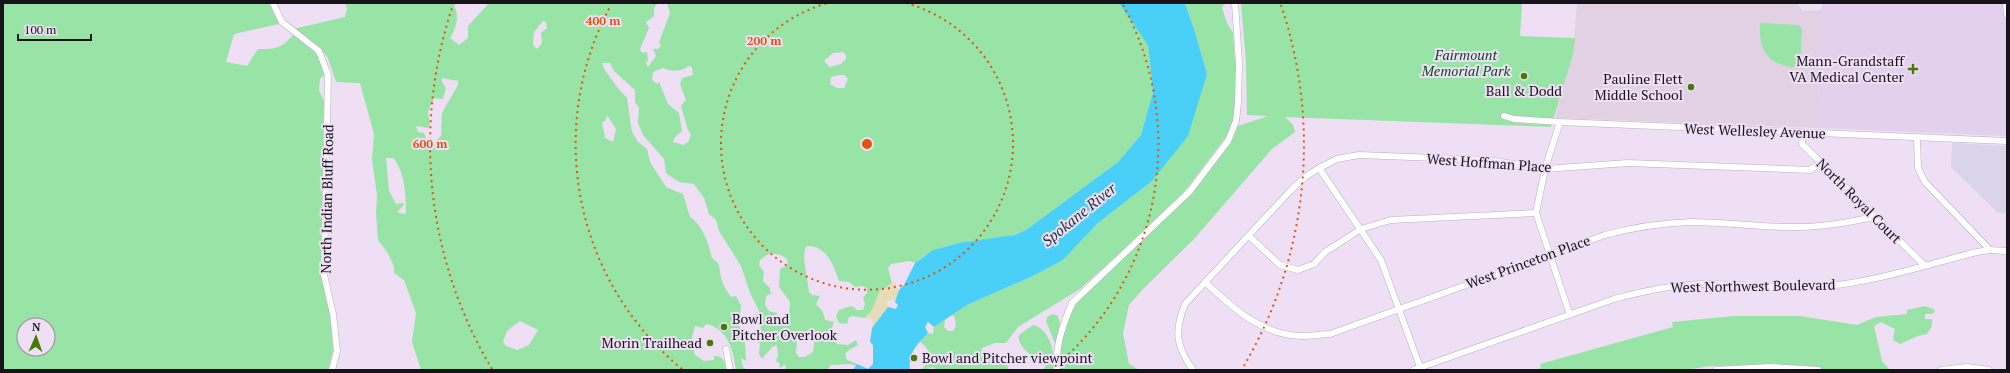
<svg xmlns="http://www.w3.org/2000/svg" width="2010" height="373" viewBox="0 0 2010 373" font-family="'PT Serif',serif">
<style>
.commercial{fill:#dbd3e9}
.built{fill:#e2d0ec}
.education{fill:#e2d1e3}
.green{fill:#98e4a6;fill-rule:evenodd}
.sand{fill:#e6dcb7}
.water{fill:#4acff9}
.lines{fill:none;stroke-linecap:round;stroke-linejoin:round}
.minor-casing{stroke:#bbadc2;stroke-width:7}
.minor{stroke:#fff;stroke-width:6}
.ring{fill:none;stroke:#de560d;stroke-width:2;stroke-dasharray:2 4}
.poi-dot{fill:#467906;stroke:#eedff5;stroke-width:1.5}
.labels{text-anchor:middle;stroke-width:4;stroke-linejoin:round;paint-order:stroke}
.park-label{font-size:14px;font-style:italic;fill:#07491e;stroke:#eedff5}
.poi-label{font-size:14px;fill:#18131a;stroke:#eedff5;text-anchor:end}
.street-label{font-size:14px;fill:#18131a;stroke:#eedff5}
.water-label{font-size:15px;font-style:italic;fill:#1e343d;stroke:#eedff5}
.centre{fill:#de560d;stroke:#eedff5;stroke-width:2}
.ring-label{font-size:12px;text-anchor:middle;font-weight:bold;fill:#de560d;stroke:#eedff5;stroke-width:4;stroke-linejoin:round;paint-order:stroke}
</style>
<rect width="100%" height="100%" fill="#eedff5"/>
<polygon class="commercial" points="1952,143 2007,146 2007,214 1997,212 1951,167"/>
<polygon class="built" points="1822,3 2007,3 2007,136 1817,128"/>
<polygon class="education" points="1577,3 1796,3 1803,11 1822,10 1817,128 1555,118 1573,55"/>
<g class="green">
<path d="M3 3H269L279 24 234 34 226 62 247 66 258 49C276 49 281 49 293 35 311 48 320 52 324 75L320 79 319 91 324 101 321 274 331 315 333 351 328 370H3ZM24 325H48V349H24Z"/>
<path d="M345 3H457L454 6C460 15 456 29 450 38L459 45 468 38V26L489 3H658L654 8V16L646 22 649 28 640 49 642 53 647 52 648 60 646 63 648 67 656 56 653 49H658L661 46 659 42 670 13 667 3H1119L1148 44 1153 92 1141 135 1118 162 1026 230C991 246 947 234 915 263L910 261 891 264 888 268 892 283 880 291 872 310 865 318 853 316 849 317 847 324 839 323 836 316 839 310 852 306 857 310H863L865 304 863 298 867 293V288L862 286 855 287 849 282 839 281C833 264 827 246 807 246L805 249 804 259 809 292 812 295 820 296 816 304 823 312 825 320 834 322C830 335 826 333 837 344L848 345 856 340 858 345 849 350 845 354 847 360 857 364 856 366 851 364 831 365 827 370H785L786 366 784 365 780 368 779 363 776 361 778 356 777 345 772 347 762 359 759 354 760 343 753 341V337L761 334V327L758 325 759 311 750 293 741 266 719 231 716 220 709 214 704 198 694 184 679 182 666 173 664 159 643 135 638 123 639 107 635 103V90L614 71 610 63H602L605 70 617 87 627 98 632 132 638 142 647 149 650 162 666 187 683 194 690 217C702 224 709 244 712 258 721 264 719 267 721 277 722 284 727 291 731 297L736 296 741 305 740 318 735 316 733 319 740 327V336L745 343 746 361 741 358 743 367 747 370H736C733 349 728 329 706 324L703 328 695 326 691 341 695 355 704 361 714 360V356C724 356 725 362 726 370H421L412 342 416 313 404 280 394 273V266L387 252 378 240 376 213 377 195 372 160 374 134 360 83 336 82 328 58 320 48 293 29 345 17 347 9ZM543 21 546 22 547 28 541 33 542 43 537 49 533 45 534 32ZM843 52 846 55V59L841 64 830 67 824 61 833 53ZM689 66 692 67 693 75 682 78 680 84 686 100 681 106 688 130 691 134 689 141 684 145 673 142 675 137 682 131 679 113 668 104 659 82 657 84 652 80 653 72 663 68C674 72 679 72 689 66ZM839 75H844L848 79 844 88H837L830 84 831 77ZM442 78 458 81V85L442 113 441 136 434 143 422 148 419 141 426 138 424 133 418 132 416 126 428 128 430 124 428 112 434 98 443 99 446 88 442 82ZM607 115 616 129 613 142 605 138 602 122 605 121ZM386 158H393C405 171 406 196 406 214L399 213 398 211 404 205 403 203 396 204 389 191ZM770 253 781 255 787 259 788 265 780 269 779 287 790 302 789 316 781 319 776 316 777 313 769 311 765 305 766 296 773 293 770 292V288L763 281 764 272 759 265 760 260ZM520 321 538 330 529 345 517 350 506 346 503 342 507 331ZM812 336 815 338 813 352 805 357H799L796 353 797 340Z"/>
<path d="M1185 3H1225L1222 8 1227 23 1233 33 1236 72 1234 121 1226 137 1178 200 1080 289 1018 327 1006 343H995L982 348 981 356 984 360 1006 363 1009 370H938L932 367 927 370H921C930 361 933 350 920 342L928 333 933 334 934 327 945 320 944 327 948 331H953C957 326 956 322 954 316L951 315 967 305 1035 275 1063 260 1098 223 1151 182 1207 74 1195 32Z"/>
<path d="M1241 3H1522L1520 36 1575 38 1573 55 1551 127 1285 117 1293 125 1295 132 1272 149 1194 239 1143 289 1129 305 1123 333 1129 364 1139 370H1060C1059 337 1067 312 1089 288L1186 199 1231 143 1238 126 1268 116 1247 115 1246 62Z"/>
<path d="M1760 23 1799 25 1802 29 1800 68C1770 66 1758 54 1760 23Z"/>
<polygon points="1925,306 1935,310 1933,314 1925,314 1925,319 1932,319 1932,326 1927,334 1918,336 1900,344 1893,340 1895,329 1881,322 1874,326 1882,361 1890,370 1832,370 1772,365 1711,366 1684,370 1535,370 1541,368 1540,364 1673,327 1672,322 1734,316 1800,316 1857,325 1876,317 1907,314 1907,310"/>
<polygon points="1053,314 1058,316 1060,324 1056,346 1046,321 1047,317"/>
<path d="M1033 325C1051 329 1054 354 1056 370H1042L1046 366C1037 359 1016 348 1019 335Z"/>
</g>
<polygon class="sand" points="895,282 896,287 899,290 895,302 893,299 887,302 888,307 872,328 873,319 865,318 872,310 880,291"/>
<path class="water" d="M1119 3H1185L1195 32 1207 74 1188 136 1151 182 1098 223 1063 260 1035 275 967 305 934 327 928 322 925 327 928 333C917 345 908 352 910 370H853L857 364 868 369 873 364V345L870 342 872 328 888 307 896 309 898 305 895 302 899 290 904 285 915 263 933 250 959 243 1014 235 1026 230 1118 162 1141 135 1153 92 1148 45Z"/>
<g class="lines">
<g class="minor-casing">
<g id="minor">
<polyline points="273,3 282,22 319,51 328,75 324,275 333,314 337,351 332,370"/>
<polyline points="2006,3 2007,15"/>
<polyline points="1504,116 1514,119 1560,122 2007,141"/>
<polyline points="1560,122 1545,169 1536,213 1570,315"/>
<polyline points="1803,133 1802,144 1924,265"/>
<polyline points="1917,138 1918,168 1925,182 1990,250"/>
<polyline points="1319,168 1381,260 1420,367"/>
<polyline points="1249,236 1280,265 1298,270 1314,264 1325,252 1361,229 1391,220 1536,213"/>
<path d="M1205 282C1233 308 1261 335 1302 336 1312 336 1321 334 1330 334L1605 235C1634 227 1662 223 1692 222 1728 222 1763 228 1799 227 1824 227 1849 222 1874 217"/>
<polyline points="726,349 730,370"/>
<path d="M1057 370C1055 346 1063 325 1072 303L1190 191 1228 141 1236 121 1238 103 1239 63 1235 3"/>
<path d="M1193 370C1176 346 1174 332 1185 304L1291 190 1305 177 1319 168 1337 159 1359 155 1488 160 1545 169 1628 163 1810 170 1820 163"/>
<path d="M1413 370 1614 299C1643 291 1672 285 1703 284 1741 284 1780 289 1818 287 1872 283 1925 265 1977 252L1990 250 2007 251"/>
<polyline points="1716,370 1770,367 1818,370"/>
<polyline points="1941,370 1967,367 1989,370"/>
</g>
</g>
<use href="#minor" class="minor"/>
</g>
<g class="ring">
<path d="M906 3A146 146 0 1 1 828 3"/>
<path d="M682 369A291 291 0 0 1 611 5M1123 5A291 291 0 0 1 1052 369"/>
<path d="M492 369A437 437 0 0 1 453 5M1281 5A437 437 0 0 1 1242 369"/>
</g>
<g class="poi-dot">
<path d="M1911 63h4v4h4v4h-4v4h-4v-4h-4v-4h4z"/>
<circle cx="1524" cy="76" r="4"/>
<circle cx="1691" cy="87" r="4"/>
<circle cx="724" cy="327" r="4"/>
<circle cx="710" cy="343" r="4"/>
<circle cx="914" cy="358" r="4"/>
</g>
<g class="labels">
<g class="park-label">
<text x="1466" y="60">Fairmount<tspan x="1466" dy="16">Memorial Park</tspan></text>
</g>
<g class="poi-label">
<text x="1904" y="66">Mann-Grandstaff<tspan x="1904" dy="16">VA Medical Center</tspan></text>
<text x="1683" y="84">Pauline Flett<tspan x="1683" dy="16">Middle School</tspan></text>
<text x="1524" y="96" text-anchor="middle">Ball &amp; Dodd</text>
<text x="732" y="324" text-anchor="start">Bowl and<tspan x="732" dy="16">Pitcher Overlook</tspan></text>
<text x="702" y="348">Morin Trailhead</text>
<text x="922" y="363" text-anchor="start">Bowl and Pitcher viewpoint</text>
</g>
<g class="street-label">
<text transform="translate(1755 131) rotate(2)" y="5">West Wellesley Avenue</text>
<text transform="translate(1489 163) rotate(4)" y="5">West Hoffman Place</text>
<text transform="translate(327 199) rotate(-89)" y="5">North Indian Bluff Road</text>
<text transform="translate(1859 201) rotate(45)" y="5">North Royal Court</text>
<text transform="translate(1528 262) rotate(-20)" y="5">West Princeton Place</text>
<text transform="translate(1753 286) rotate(-1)" y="5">West Northwest Boulevard</text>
</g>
<g class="water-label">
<text transform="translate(1079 215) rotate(-39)" y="5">Spokane River</text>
</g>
</g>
<circle cx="867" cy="144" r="6" class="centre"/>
<g class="ring-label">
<text x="603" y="25">400 m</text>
<text x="764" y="45">200 m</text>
<text x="430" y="148">600 m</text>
</g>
<rect width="2010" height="373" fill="none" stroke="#18131a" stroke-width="8"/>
<g transform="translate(36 337) rotate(2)"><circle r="19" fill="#eedff5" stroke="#988d9d"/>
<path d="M0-3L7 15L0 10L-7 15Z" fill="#467906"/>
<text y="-6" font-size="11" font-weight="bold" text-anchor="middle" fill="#18131a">N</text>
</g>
<path d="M18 34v6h73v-6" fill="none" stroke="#18131a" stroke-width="2"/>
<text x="24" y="34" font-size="12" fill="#18131a" stroke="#eedff5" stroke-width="3" paint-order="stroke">100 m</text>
</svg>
